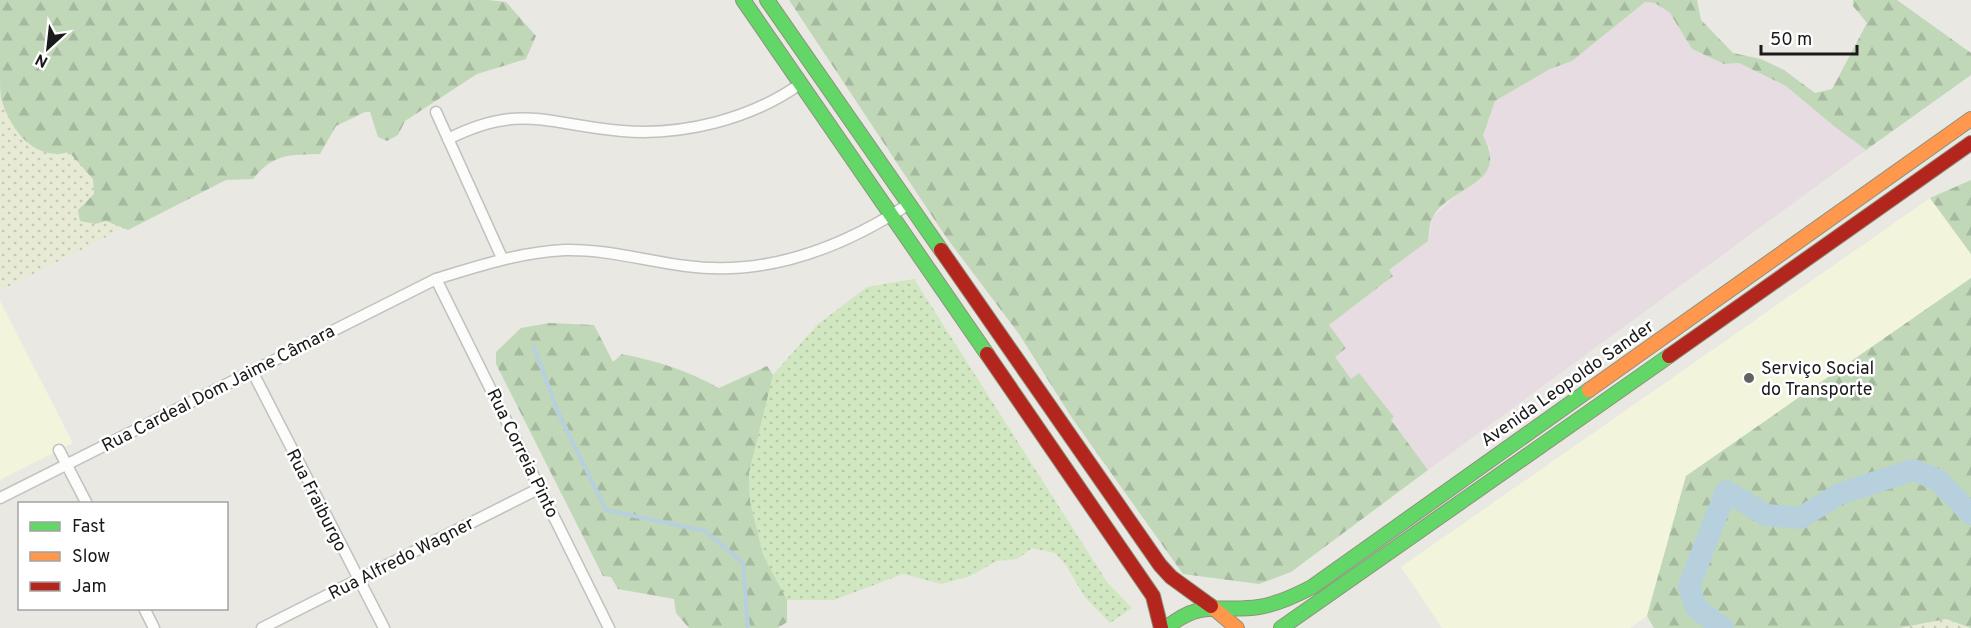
<svg xmlns="http://www.w3.org/2000/svg" width="1971" height="628" viewBox="0 0 1971 628" font-family="Overpass,sans-serif">
<style>
.industrial{fill:#e7dce1}
.education{fill:#f2f4dc}
.farmland{fill:url(#farmland-dots)}
.grass{fill:url(#grass-dots)}
.forest{fill:url(#forest-firs)}
.lines{fill:none;stroke-linecap:round;stroke-linejoin:round}
.stream{stroke:#b6d0dd;stroke-width:4}
.river{stroke:#b6d0dd;stroke-width:22}
.street-casing{stroke:#c1c1bf;stroke-width:13}
.fast-casing{stroke:#8e927c;stroke-width:16}
.slow-casing{stroke:#8e927c;stroke-width:16}
.jam-casing{stroke:#8e927c;stroke-width:16}
.street{stroke:#fcfcfb;stroke-width:10}
.fast{stroke:#63d668;stroke-width:14}
.slow{stroke:#ff974d;stroke-width:14}
.jam{stroke:#b3261e;stroke-width:14}
.poi-dot{fill:#626260;stroke:#fff;stroke-width:2}
.labels{text-anchor:middle;stroke-width:5;stroke-linejoin:round;paint-order:stroke}
.poi-label{font-size:18px;fill:#1a1a1a;stroke:#fff;text-anchor:start}
.street-label{font-size:18px;fill:#1a1a1a;stroke:#fff}
</style>
<defs>
<pattern id="farmland-dots" width="8" height="8" patternUnits="userSpaceOnUse" patternTransform="scale(1.5)"><rect width="8" height="8" fill="#e7ead5"/><path d="M2 2h.1M6 6h.1" fill="none" stroke="#c6c8b6" stroke-width="1.8" stroke-linecap="round"/></pattern>
<pattern id="grass-dots" width="8" height="8" patternUnits="userSpaceOnUse" patternTransform="scale(1.5)"><rect width="8" height="8" fill="#d1e7c1"/><path d="M2 2h.1M6 6h.1" fill="none" stroke="#b3c6a5" stroke-width="1.8" stroke-linecap="round"/></pattern>
<pattern id="forest-firs" width="22" height="20" patternUnits="userSpaceOnUse" patternTransform="scale(1.5)"><rect width="22" height="20" fill="#c0d8b8"/><path d="M5 1l3.5 6h-7zM16 11l3.5 6h-7z" fill="#a4b99e"/></pattern>
</defs>
<rect width="100%" height="100%" fill="#e9e8e3"/>
<polygon class="industrial" points="1645,2 1655,3 1670,13 1692,49 1723,64 1739,63 1786,86 1835,127 1866,150 1428,470 1391,420 1394,418 1351,379 1334,357 1328,325 1393,276 1389,270 1428,241 1433,217 1454,197 1480,181 1491,150 1483,137 1495,101 1550,69 1572,61"/>
<g class="education">
<polygon points="1930,198 1971,254 1971,278 1686,476 1647,616 1630,628 1442,628 1401,567"/>
<polygon points="0,301 73,443 0,480"/>
</g>
<g class="farmland">
<polygon points="0,97 24,141 69,152 78,159 93,179 94,194 85,201 95,224 106,221 124,228 0,291"/>
<polygon points="1946,619 1971,628 1899,628 1902,627"/>
</g>
<polygon class="grass" points="914,279 1107,582 1132,608 1110,623 1084,596 1066,565 1055,553 1032,548 1017,559 997,561 970,576 941,584 903,574 834,600 787,600 763,556 750,501 749,473 773,375 817,325 867,287"/>
<g class="forest">
<path d="M0 0H488L506 2 536 36 526 59 477 74 405 121 398 135 387 141 378 137 370 112H365L336 126 320 154C289 155 274 153 253 179L226 180 128 230 106 221 95 224 80 221 78 210 94 194 93 179 69 152C35 162 10 130 1 98 0 90 0 79 0 70 0 47 0 23 0 0Z"/>
<path d="M789 0H1697L1701 20 1733 53 1761 59 1784 70 1815 93 1832 89 1867 23 1853 6V0H1897L1971 53V75L1866 150 1835 127 1786 86 1739 63 1724 64 1692 49 1670 13 1655 3 1645 2 1572 61 1550 69 1495 101 1483 136C1511 186 1449 186 1433 217 1429 224 1429 234 1428 241L1389 270 1393 276 1329 325 1346 348 1335 357 1351 379 1359 373 1394 417 1391 420 1428 470 1291 572 1259 584 1183 574 1072 418 1019 334 946 237Z"/>
<polygon points="1971,180 1971,254 1930,198"/>
<polygon points="1971,278 1971,628 1946,619 1899,628 1654,628 1647,616 1686,476"/>
<path d="M549 323 594 325 613 362 622 354C658 361 688 371 719 388L767 366 773 375 749 473 750 501 763 555 787 600V622L778 628H689L676 613 674 599 618 589 611 577 603 576 496 364V352L521 328Z"/>
</g>
<g class="lines">
<polyline class="stream" points="534,347 558,412 606,510 705,531 743,563 748,628"/>
<polyline class="river" points="1723,628 1696,608 1689,586 1726,491 1766,515 1800,518 1839,494 1913,470 1938,480 1971,514"/>
<g class="street-casing">
<g id="street">
<polyline points="436,112 502,258"/>
<path d="M448 139C522 102 548 125 622 131 683 136 751 119 800 84"/>
<polyline points="436,279 609,628"/>
<polyline points="252,371 384,628"/>
<polyline points="59,450 87,504"/>
<path d="M0 498 436 279C479 266 520 252 565 250 607 249 645 261 686 266 767 277 842 248 909 204"/>
<polyline points="144,608 154,628"/>
<polyline points="262,628 540,488"/>
</g>
</g>
<g class="fast-casing">
<g id="fast">
<polyline points="743,0 987,354"/>
<polyline points="767,0 941,250"/>
<path d="M1166 628C1203 598 1219 613 1259 607 1278 604 1295 596 1312 587L1589 390"/>
<polyline points="1281,628 1669,356"/>
</g>
</g>
<g class="slow-casing">
<g id="slow">
<polyline points="1589,390 1971,119"/>
<polyline points="1211,606 1237,628"/>
</g>
</g>
<g class="jam-casing">
<g id="jam">
<polyline points="941,250 1160,565 1171,577 1211,606"/>
<polyline points="987,354 1153,596 1161,628"/>
<polyline points="1669,356 1971,143"/>
</g>
</g>
<use href="#street" class="street"/>
<use href="#fast" class="fast"/>
<use href="#slow" class="slow"/>
<use href="#jam" class="jam"/>
</g>
<circle class="poi-dot" cx="1749" cy="378" r="6"/>
<g class="labels">
<g class="poi-label">
<text x="1761" y="374">Serviço Social<tspan x="1761" dy="21">do Transporte</tspan></text>
</g>
<g class="street-label">
<text transform="translate(1567 383) rotate(-35)" y="6">Avenida Leopoldo Sander</text>
<text transform="translate(218 388) rotate(-27)" y="6">Rua Cardeal Dom Jaime Câmara</text>
<text transform="translate(523 453) rotate(64)" y="6">Rua Correia Pinto</text>
<text transform="translate(317 500) rotate(63)" y="6">Rua Fraiburgo</text>
<text transform="translate(401 558) rotate(-27)" y="6">Rua Alfredo Wagner</text>
</g>
</g>
<rect x="18" y="502" width="210" height="108" fill="#ffffff" stroke="#a3a3a3" stroke-width="1.5"/>
<rect x="30" y="522" width="30" height="9" fill="#63d668" stroke="#a3a3a3" stroke-width="1.5"/>
<text x="72" y="532" font-size="18" fill="#1a1a1a">Fast</text>
<rect x="30" y="552" width="30" height="9" fill="#ff974d" stroke="#a3a3a3" stroke-width="1.5"/>
<text x="72" y="562" font-size="18" fill="#1a1a1a">Slow</text>
<rect x="30" y="582" width="30" height="9" fill="#b3261e" stroke="#a3a3a3" stroke-width="1.5"/>
<text x="72" y="592" font-size="18" fill="#1a1a1a">Jam</text>
<g transform="translate(48 48) rotate(207)" stroke="#ffffff" stroke-width="4.5" paint-order="stroke">
<path d="M0-4.5L10 22L0 15L-10 22Z" fill="#1a1a1a"/>
<text y="-9" font-size="16" font-weight="bold" text-anchor="middle" fill="#1a1a1a">N</text>
</g>
<path d="M1761 45v9h96v-9" fill="none" stroke="#1a1a1a" stroke-width="3"/>
<text x="1770" y="45" font-size="18" fill="#1a1a1a" stroke="#ffffff" stroke-width="4.5" paint-order="stroke">50 m</text>
</svg>
